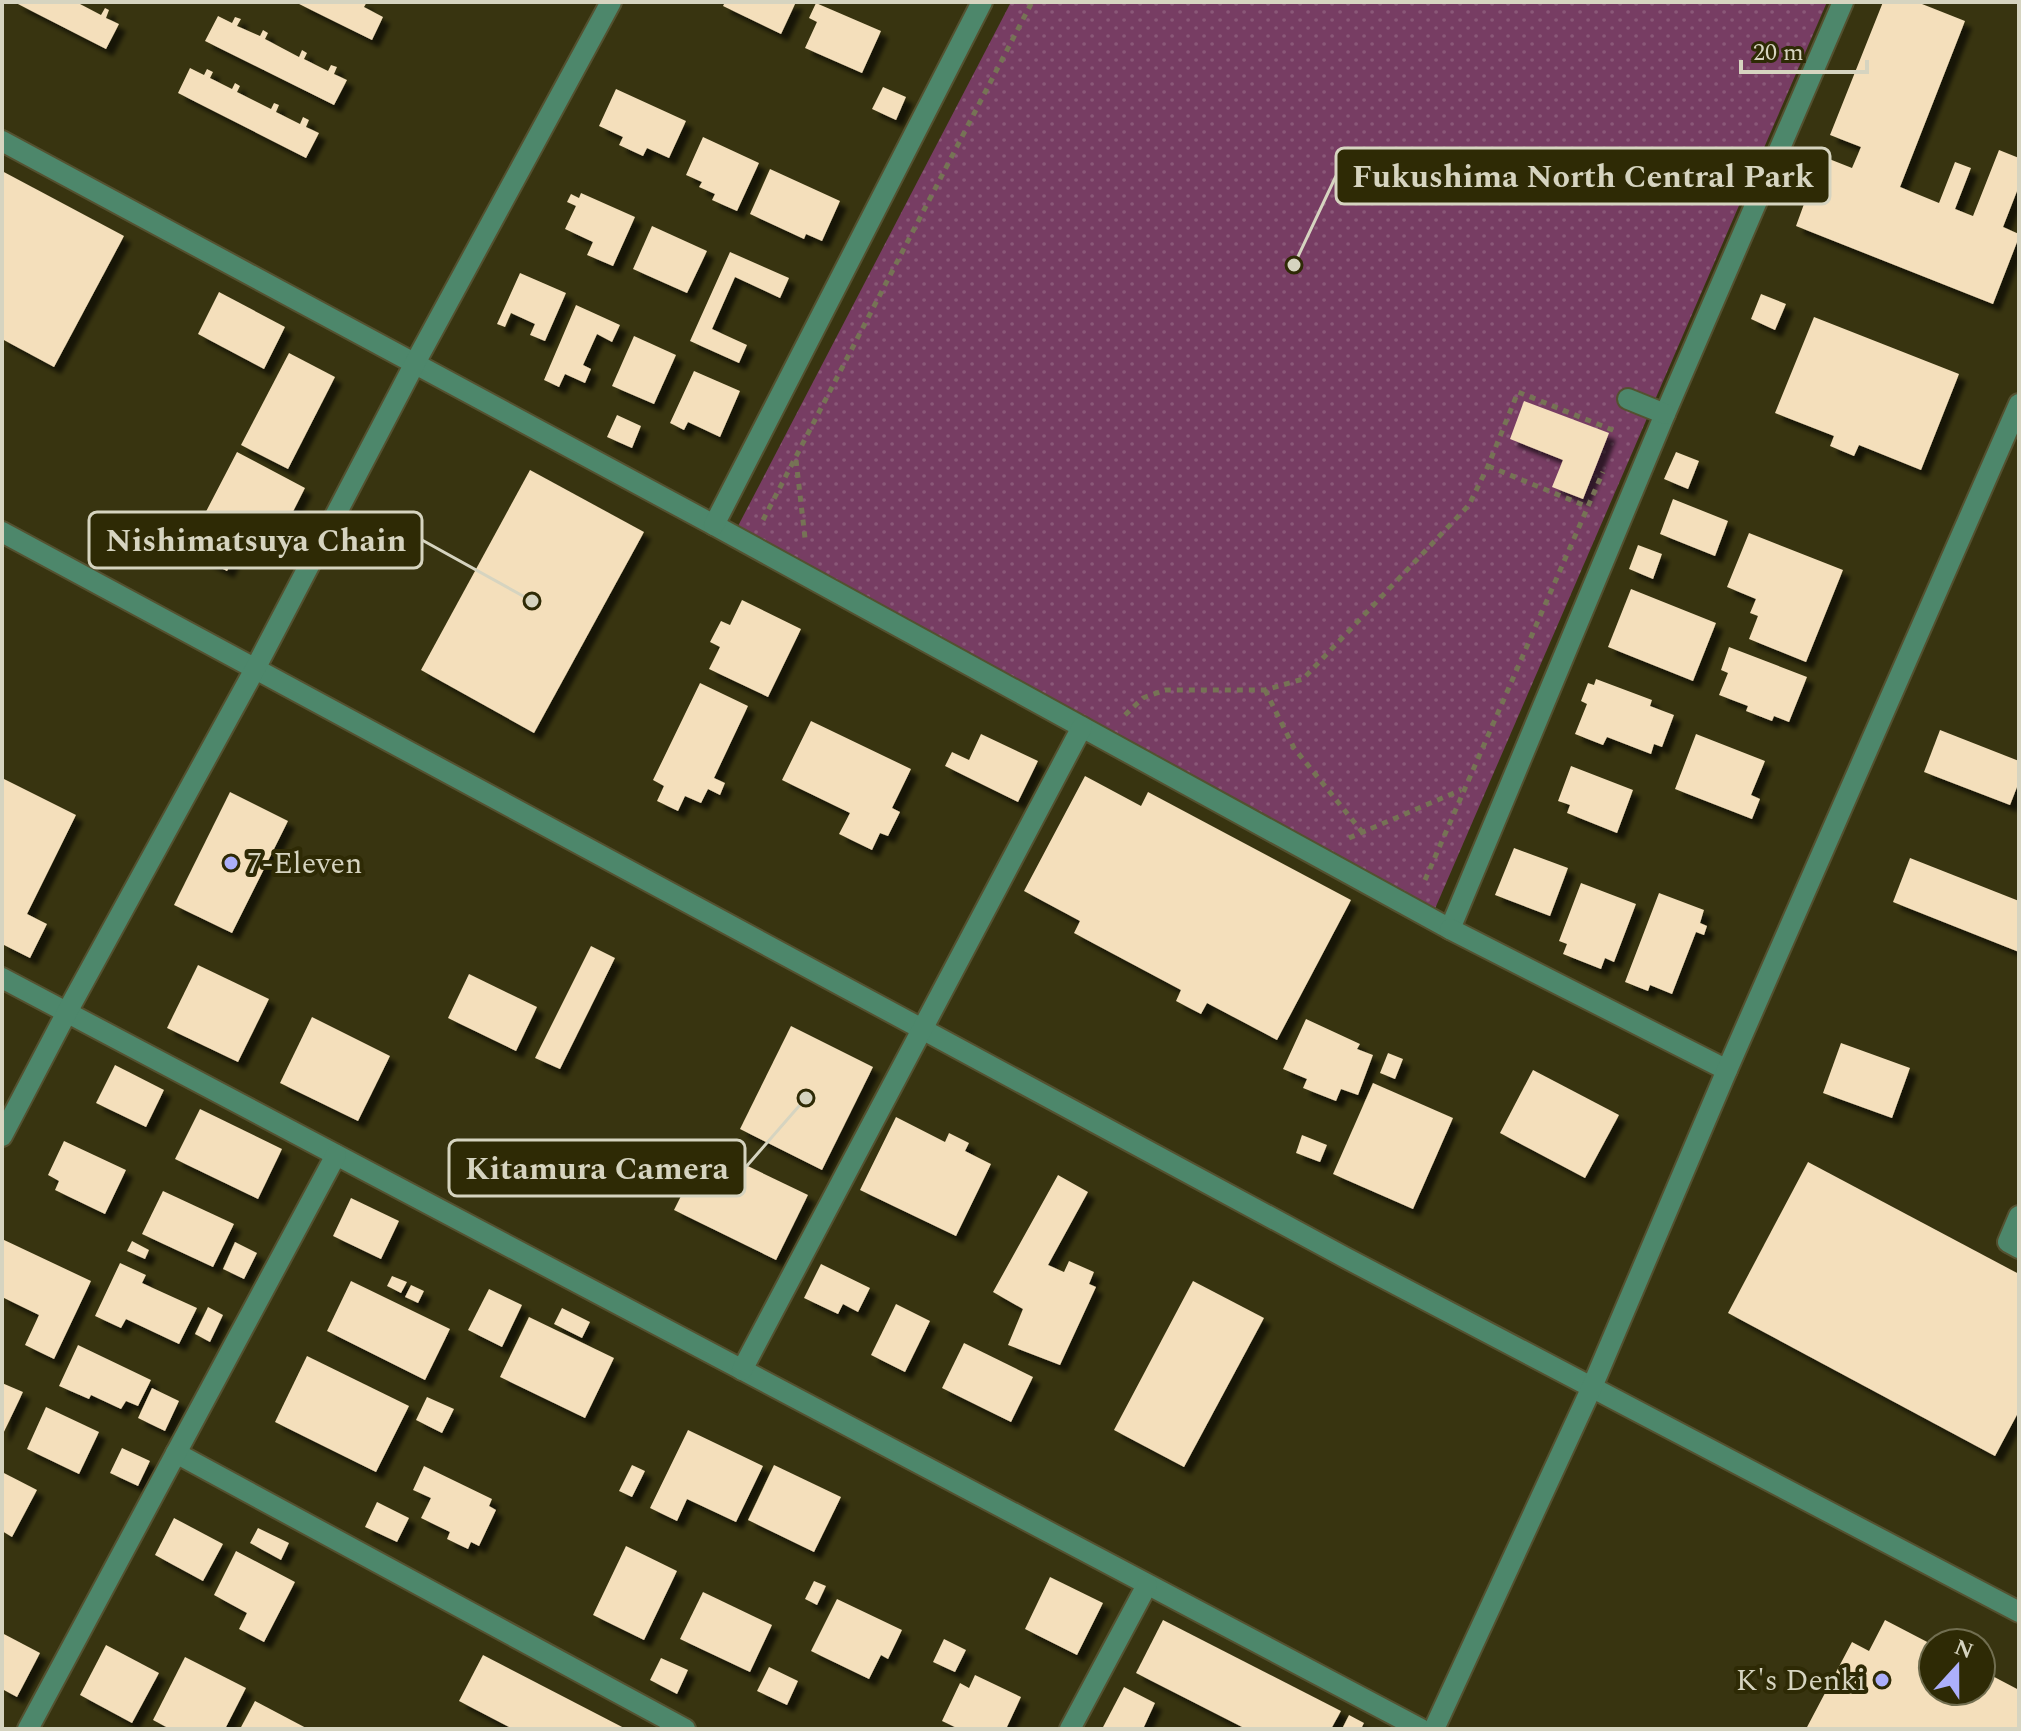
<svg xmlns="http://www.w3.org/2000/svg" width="2021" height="1731" viewBox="0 0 2021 1731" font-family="Spectral,serif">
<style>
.park{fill:url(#park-dots)}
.building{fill:#f4dfbb;filter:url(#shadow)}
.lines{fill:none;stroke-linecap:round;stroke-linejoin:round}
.minor-casing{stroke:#545130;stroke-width:24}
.path{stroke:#767355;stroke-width:5;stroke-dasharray:6 6;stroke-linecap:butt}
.minor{stroke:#4d876b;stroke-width:20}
.poi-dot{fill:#acaffb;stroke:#2e2a05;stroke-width:3}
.labels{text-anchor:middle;stroke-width:8;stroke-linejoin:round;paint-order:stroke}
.poi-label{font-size:30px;fill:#d6d4c0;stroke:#2e2a05;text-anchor:start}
.leader{fill:none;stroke:#d6d4c0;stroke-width:3}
.callout-dot{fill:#d6d4c0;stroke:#2e2a05;stroke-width:3}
.callout{fill:#2e2a05;stroke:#d6d4c0;stroke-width:3}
.callout-label{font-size:32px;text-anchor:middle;font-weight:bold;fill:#d6d4c0}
</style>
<defs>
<pattern id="park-dots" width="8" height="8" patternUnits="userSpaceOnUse" patternTransform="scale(2)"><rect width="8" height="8" fill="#773d63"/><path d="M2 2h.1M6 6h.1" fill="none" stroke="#8a5878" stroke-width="1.8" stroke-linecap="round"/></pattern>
<filter id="shadow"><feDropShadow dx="7" dy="7" stdDeviation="2" flood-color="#0009"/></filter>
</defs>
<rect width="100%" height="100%" fill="#383410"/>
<polygon class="park" points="1011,2 1827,2 1434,911 737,528"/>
<g class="building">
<polygon points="14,2 81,2 80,4 101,15 105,8 109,10 106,18 119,24 106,49"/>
<polygon points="295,2 367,2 364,7 383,17 372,40"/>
<polygon points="725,2 796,2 781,34 723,6"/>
<polygon points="1883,2 1917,2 1965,21 1900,187 1939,203 1955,162 1971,168 1955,209 1973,216 1999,150 2019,158 2019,186 2003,227 2019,234 2019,237 1993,304 1796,226 1808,193 1795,188 1809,151 1852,168 1861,147 1830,135"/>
<polygon points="816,3 881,31 862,73 805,48 817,22 809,18"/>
<polygon points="218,16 232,23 235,17 241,19 237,26 260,36 263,30 268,33 265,39 299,57 302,50 307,53 304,59 328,71 331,65 337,67 334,74 347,80 334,105 205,41"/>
<polygon points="190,68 204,75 207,69 213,72 210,78 232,89 235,83 240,86 237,92 271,109 274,103 279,105 276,112 300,124 303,117 309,120 306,127 319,133 306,158 178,93"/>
<polygon points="883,87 906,97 896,120 872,109"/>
<polygon points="616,89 686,121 669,158 647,148 643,156 619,145 623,137 599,126"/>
<polygon points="703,137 759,163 737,211 712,200 715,194 699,187 702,182 686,175"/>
<polygon points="770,169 840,201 822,241 806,234 804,239 750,214"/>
<polygon points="2,171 124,236 54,367 2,339"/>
<polygon points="581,193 635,217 613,266 587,255 593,242 565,229 576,206 567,202 571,194 579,198"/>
<polygon points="652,226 707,251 687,293 633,269"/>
<polygon points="730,252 789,278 780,298 735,277 712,329 747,345 739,363 690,341"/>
<polygon points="520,273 566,293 545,341 530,335 535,324 511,313 505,327 497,324"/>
<polygon points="219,292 285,327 264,369 198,334"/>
<polygon points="1761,294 1786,304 1775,330 1751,319"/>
<polygon points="576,305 620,325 612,342 597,334 583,365 591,369 585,383 565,374 559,387 544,380"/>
<polygon points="1814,317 1959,374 1921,470 1859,445 1854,456 1830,446 1834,436 1775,413"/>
<polygon points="634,336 676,355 654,404 612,386"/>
<polygon points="289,353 335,377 288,469 241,445"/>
<polygon points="694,371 740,391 720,437 688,422 684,430 670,423"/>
<polygon points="1524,401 1609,433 1583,499 1552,487 1563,460 1510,439"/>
<polygon points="617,415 641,426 632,448 607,437"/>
<polygon points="237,452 305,488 278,541 250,528 227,571 186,550"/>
<polygon points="1676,452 1699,461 1688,489 1664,479"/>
<polygon points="530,470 644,532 534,733 421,670"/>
<polygon points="1673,499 1728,521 1715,556 1660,534"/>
<polygon points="1749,533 1843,570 1806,662 1749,639 1758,616 1750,613 1756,599 1727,587"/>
<polygon points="1638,545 1662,554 1653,579 1629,569"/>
<polygon points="1631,589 1716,623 1693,681 1608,647"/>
<polygon points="742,600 801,629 768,697 709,669 720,647 710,642 721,621 730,625"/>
<polygon points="1729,647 1807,677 1789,722 1774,716 1772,721 1746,711 1748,706 1719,695 1728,673 1721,670"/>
<polygon points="1596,679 1652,700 1650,706 1674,715 1662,747 1654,744 1651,754 1607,737 1603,745 1575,734 1587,704 1581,701 1588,683 1594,685"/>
<polygon points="700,683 748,706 714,778 725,783 720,795 708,789 701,803 685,796 678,811 657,801 664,786 653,780"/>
<polygon points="811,721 911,769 892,808 900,812 888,836 880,833 872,850 839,834 850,813 782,780"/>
<polygon points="1940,730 2019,761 2019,782 2010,805 1924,772"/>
<polygon points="981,734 1038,761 1018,802 945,766 952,752 969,760"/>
<polygon points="1696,734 1765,761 1751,795 1760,799 1752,819 1675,789"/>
<polygon points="1571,766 1633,790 1617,833 1567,813 1570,805 1558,801"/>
<polygon points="1085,776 1141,806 1148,792 1351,900 1277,1040 1207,1003 1201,1014 1176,1001 1181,990 1074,933 1080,921 1024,891"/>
<polygon points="2,778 76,815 27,914 47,924 30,958 2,944"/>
<polygon points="230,792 288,821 232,933 174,905"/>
<polygon points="1514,848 1568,868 1550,916 1495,895"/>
<polygon points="1910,858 2019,901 2019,952 1893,902"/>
<polygon points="1581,883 1636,904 1614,962 1605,958 1601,969 1563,954 1567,944 1559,941"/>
<polygon points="1659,893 1704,910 1700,923 1707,926 1704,935 1696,932 1672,994 1650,985 1648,991 1625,982"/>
<polygon points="591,946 615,958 560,1069 535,1058"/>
<polygon points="198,965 269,999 238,1062 167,1028"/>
<polygon points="469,974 537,1007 516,1051 448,1018"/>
<polygon points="312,1017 390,1056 358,1121 280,1083"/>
<polygon points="1306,1019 1360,1044 1357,1049 1373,1055 1358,1095 1341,1089 1336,1101 1303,1088 1307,1079 1283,1069"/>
<polygon points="791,1026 873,1067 822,1170 740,1129"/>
<polygon points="1841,1043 1910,1068 1892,1118 1823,1093"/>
<polygon points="1388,1053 1403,1059 1395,1079 1380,1073"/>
<polygon points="115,1065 164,1090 146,1127 96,1103"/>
<polygon points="1533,1070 1619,1115 1585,1178 1500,1133"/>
<polygon points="1373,1083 1453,1118 1413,1209 1333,1174"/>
<polygon points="200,1109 282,1149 258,1199 175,1159"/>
<polygon points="896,1117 945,1142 949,1133 969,1143 965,1151 991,1164 956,1236 860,1190"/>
<polygon points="1302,1135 1327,1145 1320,1162 1296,1153"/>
<polygon points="64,1141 126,1170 105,1214 55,1190 59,1181 48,1175"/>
<polygon points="706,1146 808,1195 776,1260 674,1210"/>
<polygon points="1808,1162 2019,1274 2019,1411 1995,1456 1728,1313"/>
<polygon points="1058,1175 1088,1192 1048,1265 1064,1272 1069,1261 1094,1272 1089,1284 1096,1287 1060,1365 1008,1345 1023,1309 993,1292"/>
<polygon points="163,1191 234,1224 213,1267 142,1234"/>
<polygon points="351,1198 399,1221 381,1259 333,1236"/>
<polygon points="2,1239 91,1281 54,1359 25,1345 39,1315 2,1297"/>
<polygon points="132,1241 149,1250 145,1259 127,1251"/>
<polygon points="235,1242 257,1253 244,1279 223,1269"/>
<polygon points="120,1263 146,1275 142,1283 197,1308 179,1344 126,1319 121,1328 95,1316"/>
<polygon points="821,1264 870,1288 858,1312 843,1304 838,1314 804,1298"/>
<polygon points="392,1276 407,1282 401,1293 387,1286"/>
<polygon points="351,1281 450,1329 425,1380 327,1331"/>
<polygon points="1193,1281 1264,1318 1184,1467 1114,1430"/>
<polygon points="411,1285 424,1291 418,1303 405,1297"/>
<polygon points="489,1289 522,1305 502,1347 468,1330"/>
<polygon points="896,1304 930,1321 905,1372 871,1355"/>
<polygon points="208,1307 223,1315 210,1342 195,1334"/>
<polygon points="562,1308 590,1322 582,1338 554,1324"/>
<polygon points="529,1317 614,1358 585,1418 500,1377"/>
<polygon points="964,1343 1033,1377 1011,1422 942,1388"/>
<polygon points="78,1345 151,1380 138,1406 126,1401 121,1409 91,1395 89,1399 59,1386"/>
<polygon points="307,1356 409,1406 376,1472 275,1422"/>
<polygon points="2,1383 23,1392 2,1436"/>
<polygon points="152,1388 179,1401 165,1431 138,1418"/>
<polygon points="427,1397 454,1409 442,1433 416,1420"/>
<polygon points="46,1407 99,1432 79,1474 27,1449"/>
<polygon points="688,1430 763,1466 736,1522 687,1499 677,1521 650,1508"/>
<polygon points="122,1448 150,1461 138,1486 110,1473"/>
<polygon points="632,1465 645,1471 632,1497 619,1491"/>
<polygon points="774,1465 841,1497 814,1552 748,1520"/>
<polygon points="424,1466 492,1499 489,1506 496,1510 479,1546 471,1542 468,1549 447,1539 450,1532 421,1518 431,1498 413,1490"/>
<polygon points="2,1472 37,1490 12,1537 2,1531"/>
<polygon points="377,1502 409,1518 397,1542 365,1527"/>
<polygon points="174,1518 223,1544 203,1581 155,1555"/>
<polygon points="258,1528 289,1543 281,1560 250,1543"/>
<polygon points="626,1546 677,1571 644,1640 593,1615"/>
<polygon points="236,1551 295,1582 264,1642 239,1629 247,1613 214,1595"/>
<polygon points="1050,1577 1103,1603 1077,1655 1025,1629"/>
<polygon points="814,1581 826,1586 817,1605 805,1599"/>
<polygon points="703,1592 772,1625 750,1672 680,1639"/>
<polygon points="837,1599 902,1630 888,1659 881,1655 869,1679 811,1651"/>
<polygon points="1163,1620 1341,1711 1331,1729 1246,1729 1136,1673"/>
<polygon points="1885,1620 1933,1645 1933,1691 1981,1691 1981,1670 2019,1690 2019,1729 1806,1729 1852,1642 1869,1651"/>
<polygon points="2,1633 40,1653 17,1697 2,1689"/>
<polygon points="944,1639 966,1650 955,1672 933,1662"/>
<polygon points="106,1645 159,1673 132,1723 80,1695"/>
<polygon points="483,1655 626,1729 513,1729 459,1701"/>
<polygon points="185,1657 246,1688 225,1729 170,1729 153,1720"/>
<polygon points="661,1658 688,1670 677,1694 650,1680"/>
<polygon points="769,1667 798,1681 787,1705 757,1691"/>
<polygon points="975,1675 1021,1697 1006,1729 959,1729 942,1721 960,1683 969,1688"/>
<polygon points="1124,1687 1155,1703 1143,1729 1102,1729"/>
<polygon points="255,1701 308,1729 240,1729"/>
<polygon points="1349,1715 1364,1723 1361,1729 1342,1729"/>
</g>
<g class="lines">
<g class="minor-casing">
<g id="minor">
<polyline points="2,141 714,525 1450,929 1665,414 1843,2"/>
<polyline points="1628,399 1665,414"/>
<polyline points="714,525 982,2"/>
<polyline points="2,532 1346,1258 2019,1612"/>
<polyline points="1450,929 1727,1070"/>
<polyline points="2,978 1421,1729"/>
<polyline points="2,1136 67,1012 255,669 415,363 611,2"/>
<polyline points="2019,1216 2008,1242 2019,1248"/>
<polyline points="742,1370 1082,727"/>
<polyline points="176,1453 685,1729"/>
<polyline points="28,1729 336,1155"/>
<polyline points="1070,1729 1147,1585"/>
<polyline points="1434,1729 1592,1387 1727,1070 2019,404"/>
</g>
</g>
<g class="path">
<polyline points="796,460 805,538"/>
<polyline points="1488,466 1588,507"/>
<polyline points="763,520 1032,2"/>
<polyline points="1265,690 1294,748 1363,833"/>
<polyline points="1125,715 1143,698 1165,690 1265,690 1303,679 1469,505 1488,466 1518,392 1615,431"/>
<polyline points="1349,838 1461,790"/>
<polyline points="1425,880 1603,472"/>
</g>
<use href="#minor" class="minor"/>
</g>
<g class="poi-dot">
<circle cx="231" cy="863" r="8"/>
<circle cx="1882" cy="1680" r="8"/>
</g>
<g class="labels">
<g class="poi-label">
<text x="247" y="873">7-Eleven</text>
<text x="1866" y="1690" text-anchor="end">K's Denki</text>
</g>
</g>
<path class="leader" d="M1294 265L1336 176M532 601L422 540M806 1098L745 1168"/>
<g class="callout-dot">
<circle cx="1294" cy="265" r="8"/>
<circle cx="532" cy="601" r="8"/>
<circle cx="806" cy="1098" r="8"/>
</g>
<g class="callout">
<rect x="1336" y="148" width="494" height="56" rx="8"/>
<rect x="89" y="512" width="333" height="56" rx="8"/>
<rect x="449" y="1140" width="296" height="56" rx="8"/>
</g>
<g class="callout-label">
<text x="1583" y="187">Fukushima North Central Park</text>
<text x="256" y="551">Nishimatsuya Chain</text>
<text x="597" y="1179">Kitamura Camera</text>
</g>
<rect width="2021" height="1731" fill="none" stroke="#d6d4c0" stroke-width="8"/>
<g transform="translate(1957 1667) rotate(21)"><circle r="38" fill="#2e2a05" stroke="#716e50" stroke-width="2"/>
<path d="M0-6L14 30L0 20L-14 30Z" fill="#acaffb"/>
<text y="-12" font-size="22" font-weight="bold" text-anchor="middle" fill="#d6d4c0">N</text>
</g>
<path d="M1741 60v12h126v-12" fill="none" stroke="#d6d4c0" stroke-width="4"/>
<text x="1753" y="60" font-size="24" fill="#d6d4c0" stroke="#2e2a05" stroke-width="6" paint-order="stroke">20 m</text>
</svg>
